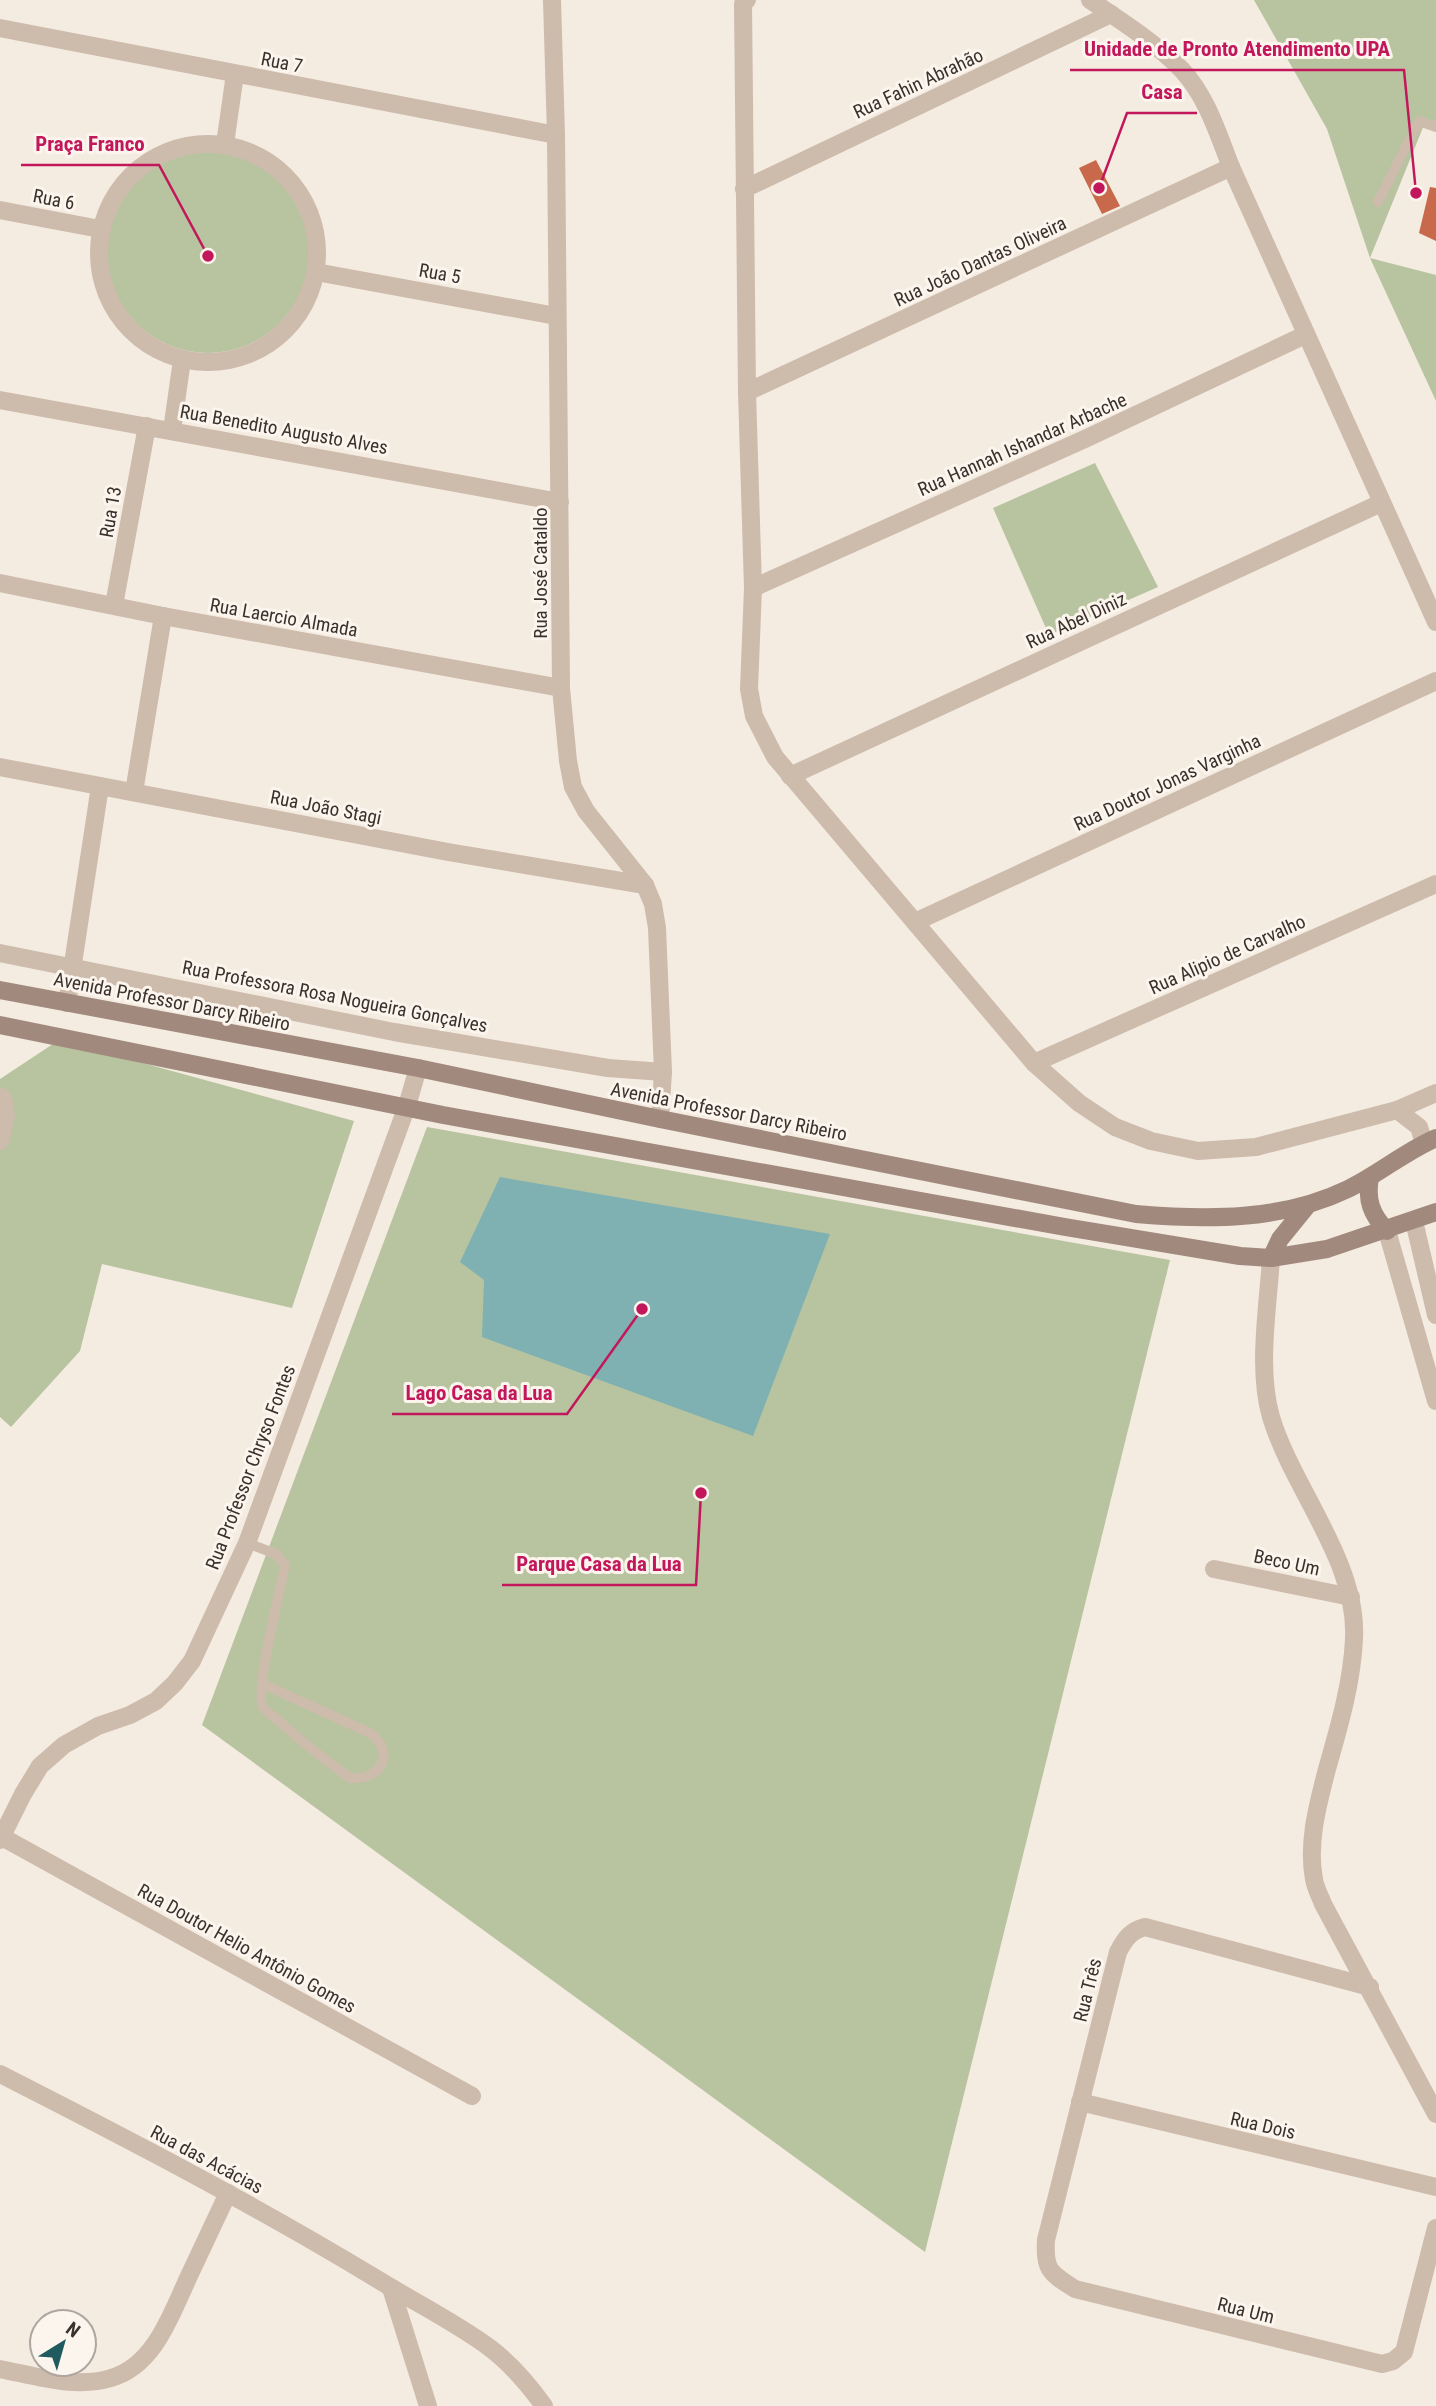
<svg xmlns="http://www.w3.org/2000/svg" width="1436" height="2406" viewBox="0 0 1436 2406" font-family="'Roboto Condensed',sans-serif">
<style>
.green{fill:#b8c4a0}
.water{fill:#7fb0b2}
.building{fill:#c8694b}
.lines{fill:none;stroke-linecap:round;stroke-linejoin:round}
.service{stroke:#cdbbac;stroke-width:10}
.minor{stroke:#cdbbac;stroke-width:18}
.tertiary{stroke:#cdbbac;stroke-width:18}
.secondary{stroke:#a18a7d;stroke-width:18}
.labels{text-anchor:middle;stroke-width:6;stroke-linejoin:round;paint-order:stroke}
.street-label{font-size:19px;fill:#3b302b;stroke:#fbf5ee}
.leader{fill:none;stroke:#c2185b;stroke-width:2.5}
.callout-dot{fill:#c2185b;stroke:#fbf5ee;stroke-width:2.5}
.callout-label{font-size:21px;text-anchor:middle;font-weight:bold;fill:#c2185b;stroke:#fbf5ee;stroke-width:6;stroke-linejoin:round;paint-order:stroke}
</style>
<rect width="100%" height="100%" fill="#f4ebe1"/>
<g class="green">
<polygon points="1254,0 1436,0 1436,128 1424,125 1370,258 1436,275 1436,401 1370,258 1327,129"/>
<circle cx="208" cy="252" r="101"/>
<polygon points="1095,463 1158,587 1049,635 993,508"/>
<polygon points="59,1040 354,1121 292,1308 102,1264 80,1351 11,1427 0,1417 0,1079"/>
<polygon points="427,1127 1170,1260 925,2252 202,1725"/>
</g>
<polygon class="water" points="500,1177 830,1234 753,1436 482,1337 484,1280 460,1262"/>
<g class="building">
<polygon points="1096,160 1120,206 1102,214 1079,168"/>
<polygon points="1430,187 1436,188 1436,241 1419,233"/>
</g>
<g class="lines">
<g class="service">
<polyline points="1378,202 1419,121 1436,127"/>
<path d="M247 1543 276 1554 285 1565C281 1586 254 1695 263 1707 266 1712 274 1717 279 1721 301 1742 326 1760 350 1778 380 1781 397 1753 370 1733L263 1684"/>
</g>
<g class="minor">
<polyline points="552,0 556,135 561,688 568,761 573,787 586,811 645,885 653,904 657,928 663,1072 660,1119"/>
<polyline points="747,0 743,4 747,392 753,588 749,689 754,716 775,757 1034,1063 1079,1103 1115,1127 1151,1141 1198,1151 1256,1147 1397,1110 1436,1093"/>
<path d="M1090 0C1121 21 1156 43 1182 70 1207 97 1218 134 1231 167L1436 622"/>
<polyline points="0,28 556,135"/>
<circle cx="208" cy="253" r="109"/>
<polyline points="225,144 235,74"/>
<polyline points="744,189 1111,14"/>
<polyline points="0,210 100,229"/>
<polyline points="316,272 556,316"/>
<polyline points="747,392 1231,167"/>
<polyline points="0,400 560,502"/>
<polyline points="172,430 182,360"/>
<polyline points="0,583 163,616 561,688"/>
<polyline points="753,588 1087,438 1305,335"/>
<polyline points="114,605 147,426"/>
<polyline points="0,767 448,852 645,885"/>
<polyline points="790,776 1381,503"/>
<polyline points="134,792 163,616"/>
<polyline points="915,922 1436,681"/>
<polyline points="0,953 394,1032 608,1068 663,1072"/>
<polyline points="67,1003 100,786"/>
<polyline points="1034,1063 1436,884"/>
<polyline points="0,1096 3,1098 6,1115 0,1141"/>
<polyline points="1397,1110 1419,1127 1424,1143"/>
<path d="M1271 1258C1268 1308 1257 1369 1271 1417 1293 1490 1358 1561 1354 1639 1352 1683 1339 1727 1327 1769 1318 1804 1307 1843 1314 1879 1315 1887 1320 1896 1323 1904L1436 2114"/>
<polyline points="1214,1569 1351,1597"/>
<polyline points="2,1837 472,2096"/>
<polyline points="0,1840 23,1794 40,1766 64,1745 98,1726 130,1715 156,1701 175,1683 192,1661 247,1543 407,1106 418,1068"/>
<path d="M1370 1987 1145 1927C1130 1931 1125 1939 1118 1952L1046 2240C1044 2270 1050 2273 1075 2289L1382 2364 1393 2361 1404 2352 1436 2228"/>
<path d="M0 2074C128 2139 255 2205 377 2279 414 2302 455 2322 490 2348 511 2364 529 2385 544 2406"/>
<polyline points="1080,2102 1436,2187"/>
<polyline points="391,2288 428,2406"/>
<path d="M0 2369C36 2376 75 2389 111 2378 155 2366 172 2312 189 2276 202 2248 215 2221 228 2193"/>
</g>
<g class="tertiary">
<polyline points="1414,1221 1436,1315"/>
<polyline points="1387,1231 1436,1401"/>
</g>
<g class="secondary">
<path d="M0 990 418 1068 660 1119 1136 1214C1207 1220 1282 1221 1348 1189 1379 1174 1404 1152 1436 1138"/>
<polyline points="0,1025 443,1115 1065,1227 1240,1256 1271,1258 1327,1249 1436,1212"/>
<path d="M1370 1177C1366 1200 1371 1214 1387 1231"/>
<polyline points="1271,1258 1280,1239 1306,1207"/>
</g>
</g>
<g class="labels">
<g class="street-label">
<text transform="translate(282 62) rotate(11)" y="7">Rua 7</text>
<text transform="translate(918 83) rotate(-25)" y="7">Rua Fahin Abrahão</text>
<text transform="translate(54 199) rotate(11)" y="7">Rua 6</text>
<text transform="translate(980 261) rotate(-25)" y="7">Rua João Dantas Oliveira</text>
<text transform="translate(440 273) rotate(10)" y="7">Rua 5</text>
<text transform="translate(284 429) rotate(10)" y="7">Rua Benedito Augusto Alves</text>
<text transform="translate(1022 444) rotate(-24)" y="7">Rua Hannah Ishandar Arbache</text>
<text transform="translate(110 512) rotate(-80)" y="7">Rua 13</text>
<text transform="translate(540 573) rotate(-90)" y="7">Rua José Cataldo</text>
<text transform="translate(284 617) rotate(10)" y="7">Rua Laercio Almada</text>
<text transform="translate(1076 620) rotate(-25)" y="7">Rua Abel Diniz</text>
<text transform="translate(1167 782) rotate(-25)" y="7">Rua Doutor Jonas Varginha</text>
<text transform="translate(326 807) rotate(11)" y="7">Rua João Stagi</text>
<text transform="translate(1227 954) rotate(-24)" y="7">Rua Alipio de Carvalho</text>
<text transform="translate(335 996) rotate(11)" y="7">Rua Professora Rosa Nogueira Gonçalves</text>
<text transform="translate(172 1001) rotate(11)" y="7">Avenida Professor Darcy Ribeiro</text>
<text transform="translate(729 1111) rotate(11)" y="7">Avenida Professor Darcy Ribeiro</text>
<text transform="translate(250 1467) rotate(-69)" y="7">Rua Professor Chryso Fontes</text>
<text transform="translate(1287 1562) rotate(12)" y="7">Beco Um</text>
<text transform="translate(247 1948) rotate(29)" y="7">Rua Doutor Helio Antônio Gomes</text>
<text transform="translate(1087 1990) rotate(-76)" y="7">Rua Três</text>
<text transform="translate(1263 2125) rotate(13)" y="7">Rua Dois</text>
<text transform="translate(207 2159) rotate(28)" y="7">Rua das Acácias</text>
<text transform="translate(1246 2310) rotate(14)" y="7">Rua Um</text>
</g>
</g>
<path class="leader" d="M1416 193L1404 70H1070M1099 188L1127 113H1197M208 256L159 165H21M642 1309L567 1414H392M701 1493L696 1585H502"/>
<g class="callout-dot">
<circle cx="1416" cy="193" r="7"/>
<circle cx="1099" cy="188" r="7"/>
<circle cx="208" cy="256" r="7"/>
<circle cx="642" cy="1309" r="7"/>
<circle cx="701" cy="1493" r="7"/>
</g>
<g class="callout-label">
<text x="1237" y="56">Unidade de Pronto Atendimento UPA</text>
<text x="1162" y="99">Casa</text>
<text x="90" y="151">Praça Franco</text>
<text x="479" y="1400">Lago Casa da Lua</text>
<text x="599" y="1571">Parque Casa da Lua</text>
</g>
<g transform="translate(63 2343) rotate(37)"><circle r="33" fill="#fbf5ee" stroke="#aea6a0" stroke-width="2"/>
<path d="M0-5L12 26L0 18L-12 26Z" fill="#1f5a5e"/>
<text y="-10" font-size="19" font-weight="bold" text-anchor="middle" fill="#3b302b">N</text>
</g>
</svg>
